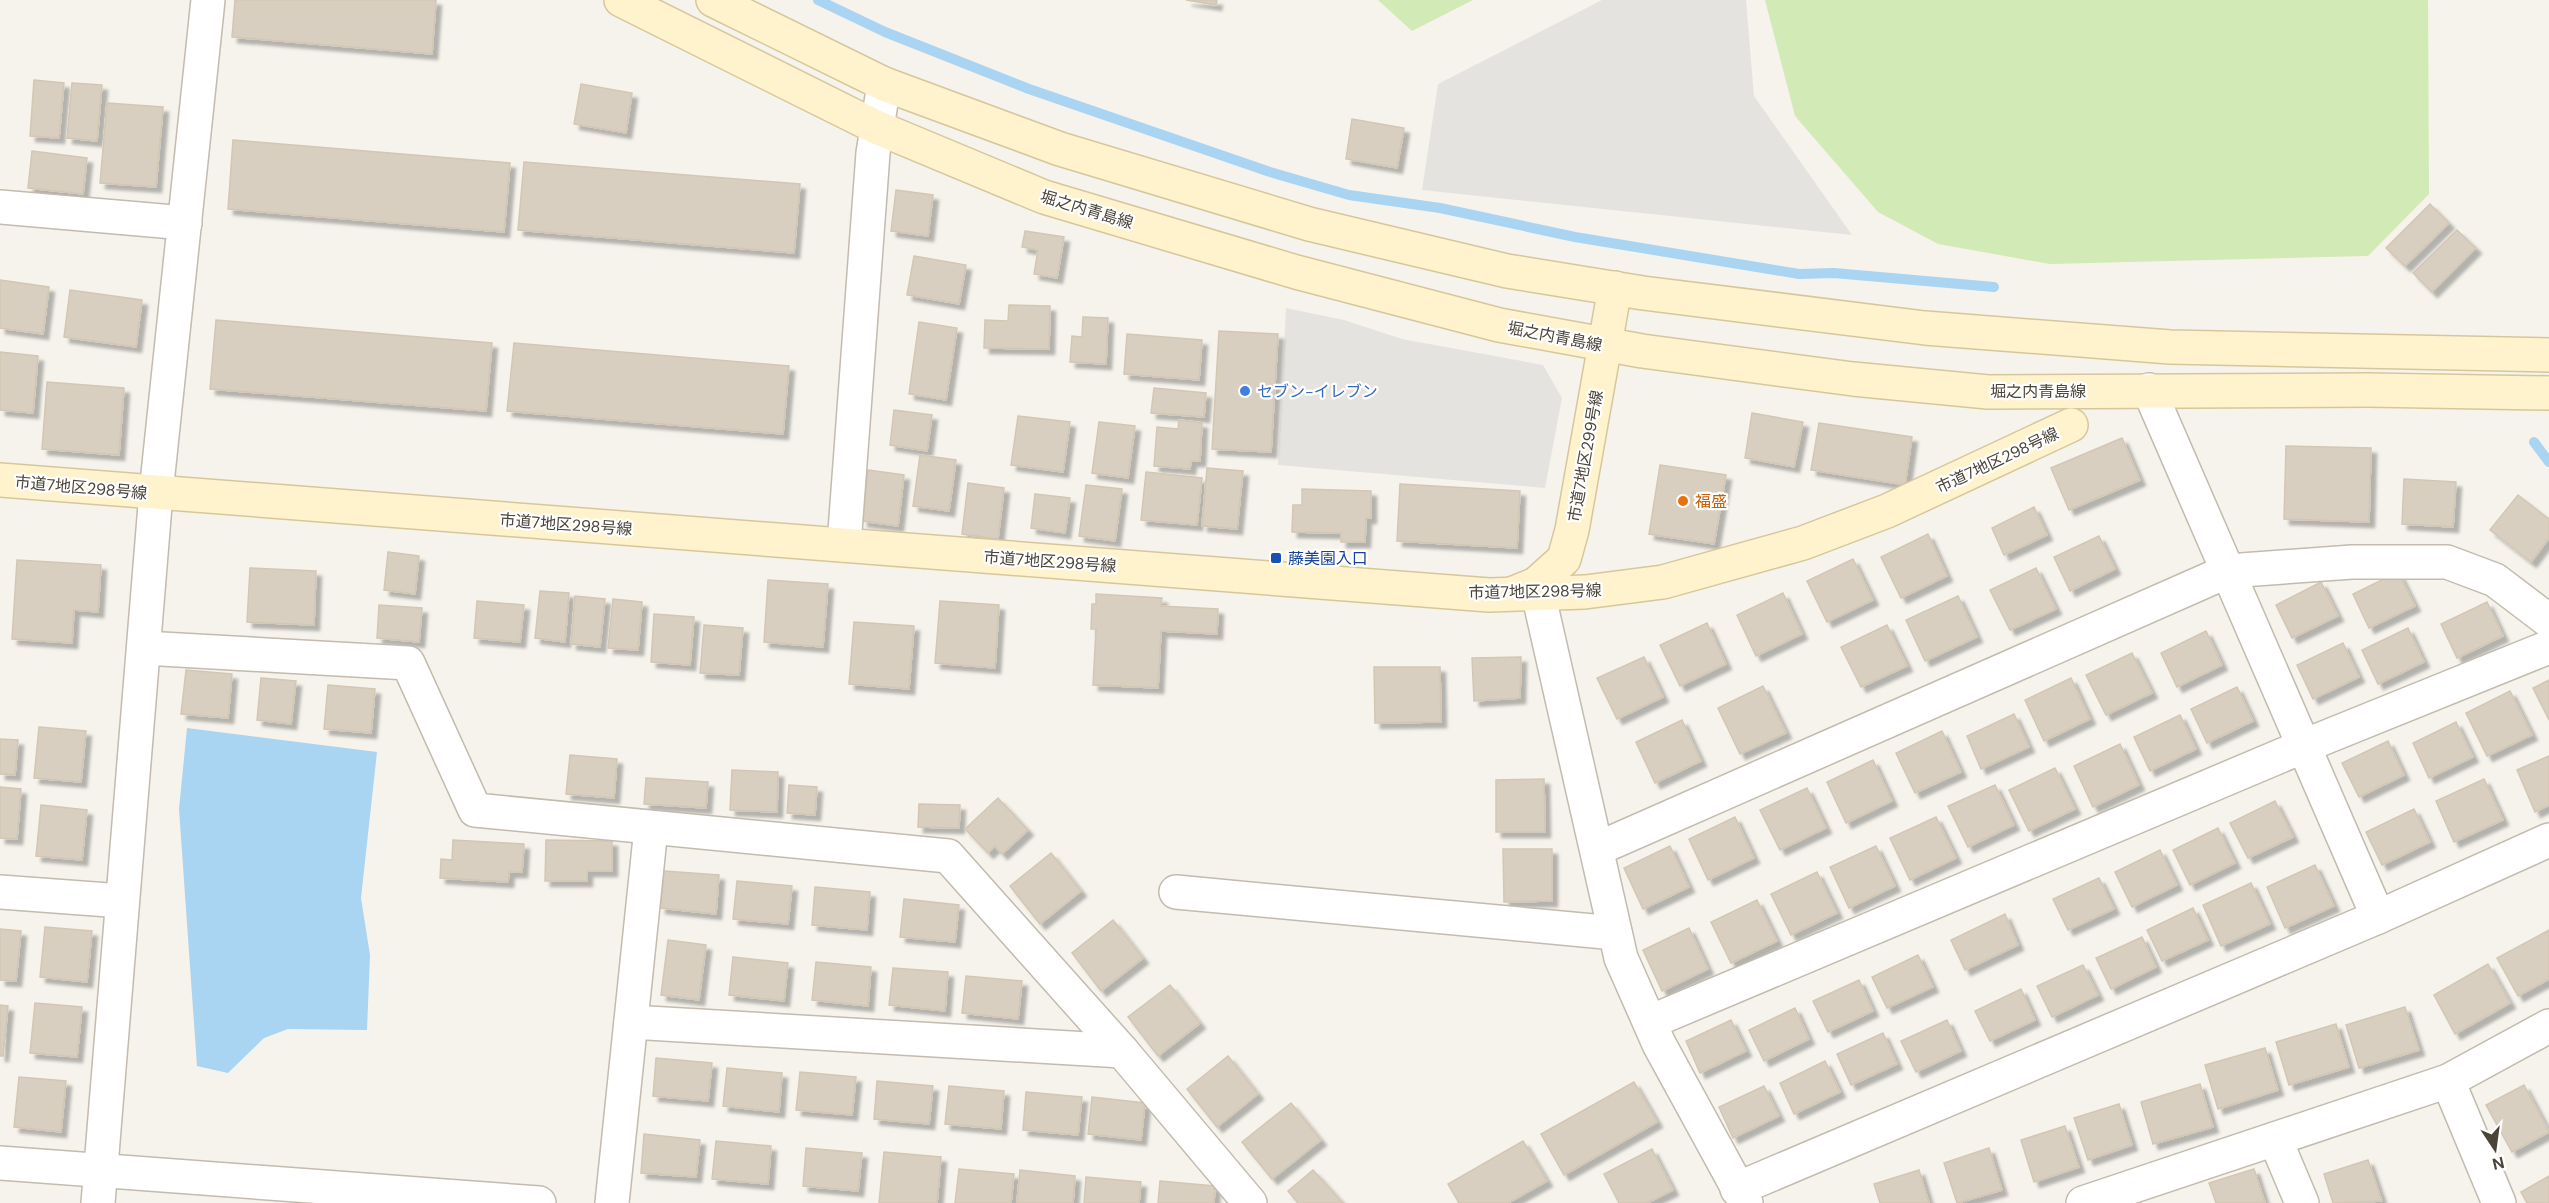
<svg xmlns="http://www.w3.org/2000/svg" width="2549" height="1203" viewBox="0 0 2549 1203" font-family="'DM Sans','Noto Sans JP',sans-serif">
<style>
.green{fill:#d2eab5}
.parking{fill:#e5e3e0}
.water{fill:#a9d4f2}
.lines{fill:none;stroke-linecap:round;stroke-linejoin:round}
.stream{stroke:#a9d4f2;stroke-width:10}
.building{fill:#d8cfc1;stroke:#d3c7b4;stroke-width:1.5;filter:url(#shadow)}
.street-casing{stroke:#c2bbae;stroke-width:36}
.secondary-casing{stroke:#d6c79b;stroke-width:36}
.street{stroke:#fff;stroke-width:33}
.secondary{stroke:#fff3cd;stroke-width:33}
.shop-dot{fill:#3f7fe0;stroke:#fff;stroke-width:2}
.food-dot{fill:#e8710a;stroke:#fff;stroke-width:2}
.transit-dot{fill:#1a4fb4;stroke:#fff;stroke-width:2}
.labels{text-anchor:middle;stroke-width:4.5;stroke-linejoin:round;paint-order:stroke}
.street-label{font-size:16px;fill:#4b4439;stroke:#fff}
.shop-label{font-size:16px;fill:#366cbe;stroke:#fff;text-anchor:start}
.food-label{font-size:16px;fill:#c56008;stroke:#fff;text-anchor:start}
.transit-label{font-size:16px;fill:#164399;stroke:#fff;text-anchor:start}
</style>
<defs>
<filter id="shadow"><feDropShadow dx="5.5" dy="5.5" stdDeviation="1.5" flood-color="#0004"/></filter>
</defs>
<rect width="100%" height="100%" fill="#f6f3ec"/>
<g class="green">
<polygon points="1378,0 1473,0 1412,31"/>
<polygon points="1765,0 2428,0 2429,194 2368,256 2050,264 1938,244 1878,212 1795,116"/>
</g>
<g class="parking">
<polygon points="1602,0 1746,0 1754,96 1852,235 1422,190 1438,84"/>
<polygon points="1286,308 1344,320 1402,339 1543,365 1562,398 1545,488 1278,465"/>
</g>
<polygon class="water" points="187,728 377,752 361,898 370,955 367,1030 288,1029 264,1038 228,1073 197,1066 179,809"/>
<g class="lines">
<g class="stream">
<polyline points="818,0 885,32 1029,89 1270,172 1349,195 1440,208 1575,237 1799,274 1834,273 1994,287"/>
<polyline points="2534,442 2549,462"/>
</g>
</g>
<g class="building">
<polygon points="235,0 436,0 432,54 232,37"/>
<polygon points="1186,0 1217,0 1216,5"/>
<polygon points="34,80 64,83 59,138 30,136"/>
<polygon points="72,83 102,85 97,141 67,138"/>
<polygon points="581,84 632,93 626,133 574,124"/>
<polygon points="107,103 163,107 156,187 100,183"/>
<polygon points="1352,119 1404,128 1397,168 1346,159"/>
<polygon points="233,140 510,163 504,232 228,209"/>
<polygon points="32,151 87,158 83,194 28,188"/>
<polygon points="524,162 800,184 794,253 518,230"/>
<polygon points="896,190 933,195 928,236 891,231"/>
<polygon points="2430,204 2449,223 2405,266 2386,248"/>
<polygon points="2457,230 2476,248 2432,292 2413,273"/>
<polygon points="1025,231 1064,237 1057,278 1034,274 1038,250 1022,247"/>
<polygon points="914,256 966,265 959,304 907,295"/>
<polygon points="0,280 49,287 43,334 0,328"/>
<polygon points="70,290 142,300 136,347 64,337"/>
<polygon points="1009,305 1050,306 1049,349 984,348 985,320 1008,321"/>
<polygon points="1083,317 1108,318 1106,364 1070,362 1072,336 1082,337"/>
<polygon points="216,320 492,343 486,411 210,389"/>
<polygon points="919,322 957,328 946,400 909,394"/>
<polygon points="1219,331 1278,334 1271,452 1212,449"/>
<polygon points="1127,334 1202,340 1199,380 1124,374"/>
<polygon points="514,343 789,366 783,434 507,411"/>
<polygon points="0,352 38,356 33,413 0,410"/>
<polygon points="47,382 124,388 119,455 42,449"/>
<polygon points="1154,388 1206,393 1204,417 1151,413"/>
<polygon points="894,410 932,415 927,451 890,445"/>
<polygon points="1752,413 1803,422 1794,467 1745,458"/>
<polygon points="1018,416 1070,422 1063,472 1011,465"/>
<polygon points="1179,420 1202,423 1200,461 1191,461 1190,469 1154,466 1157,427 1178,429"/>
<polygon points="1099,422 1135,426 1128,478 1092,473"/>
<polygon points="1819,423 1912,437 1905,485 1811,470"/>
<polygon points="2122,438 2140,480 2069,510 2051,468"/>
<polygon points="2286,446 2371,448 2369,522 2284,519"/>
<polygon points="920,455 956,460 949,511 913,506"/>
<polygon points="1660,465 1726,475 1714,544 1649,534"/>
<polygon points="1207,468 1243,471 1237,529 1202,526"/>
<polygon points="868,470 904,475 898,526 862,521"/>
<polygon points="1146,472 1202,478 1197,525 1141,520"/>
<polygon points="2404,479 2456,482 2453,527 2402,524"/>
<polygon points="968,483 1004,488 998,539 962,534"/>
<polygon points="1400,484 1520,491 1517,548 1397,541"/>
<polygon points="1086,485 1122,489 1115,541 1079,536"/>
<polygon points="1302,489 1371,491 1371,518 1366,518 1365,542 1341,542 1341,533 1292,532 1293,505 1302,505"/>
<polygon points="1035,494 1070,498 1065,533 1031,528"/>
<polygon points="2518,495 2549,519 2549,538 2531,562 2490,530"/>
<polygon points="2034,507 2047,535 2004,555 1992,528"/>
<polygon points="1928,534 1947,576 1901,598 1881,557"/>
<polygon points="2099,536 2115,569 2070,591 2054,557"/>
<polygon points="388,552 419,556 415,594 384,590"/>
<polygon points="1853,559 1873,600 1827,622 1807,581"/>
<polygon points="17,560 101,565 98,612 74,610 72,643 12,639"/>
<polygon points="250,568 316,571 314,625 247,622"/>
<polygon points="2036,568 2056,609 2010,630 1990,590"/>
<polygon points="2398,572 2415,606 2369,628 2353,594"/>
<polygon points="768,580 828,584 823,647 764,642"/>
<polygon points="2321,582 2338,616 2292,638 2276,605"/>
<polygon points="540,591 569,593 565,642 535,638"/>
<polygon points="1783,593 1802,634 1756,656 1737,615"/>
<polygon points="1096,594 1162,598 1161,606 1218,609 1217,634 1161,631 1158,688 1093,685 1096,629 1091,629 1092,604 1096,604"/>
<polygon points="575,596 605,599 600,647 571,644"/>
<polygon points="1958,596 1977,637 1925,661 1906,620"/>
<polygon points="613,599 642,602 638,650 608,648"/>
<polygon points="477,601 524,605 520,642 474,638"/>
<polygon points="940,601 999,605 995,668 935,663"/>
<polygon points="2487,602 2503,636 2457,658 2441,624"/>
<polygon points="379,605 422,608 419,642 377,638"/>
<polygon points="654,614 694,617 690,665 651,662"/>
<polygon points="854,622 914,626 909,689 849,684"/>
<polygon points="1707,623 1726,664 1680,686 1660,645"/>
<polygon points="704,625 743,628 739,675 700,673"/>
<polygon points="1887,625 1907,666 1861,687 1841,647"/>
<polygon points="2408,628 2424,662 2378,684 2362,650"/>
<polygon points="2206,631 2222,665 2177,687 2161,653"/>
<polygon points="2343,643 2359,677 2313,699 2297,665"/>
<polygon points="2132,653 2152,693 2106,715 2086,675"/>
<polygon points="1521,657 1520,698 1474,701 1472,658"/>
<polygon points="1644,657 1663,697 1617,719 1597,678"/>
<polygon points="1374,667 1440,667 1441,722 1375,723"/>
<polygon points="186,670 232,674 228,718 181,714"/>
<polygon points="261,678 296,681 291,724 257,720"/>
<polygon points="2071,678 2090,719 2044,741 2025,700"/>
<polygon points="2549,680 2549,720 2533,688"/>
<polygon points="328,685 375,689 371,733 324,729"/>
<polygon points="1763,686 1786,733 1740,754 1718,708"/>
<polygon points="2237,687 2253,721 2207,743 2191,709"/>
<polygon points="2510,691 2532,735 2487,756 2466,713"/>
<polygon points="2014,714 2029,747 1981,769 1967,736"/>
<polygon points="2180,715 2196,749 2150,771 2134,737"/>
<polygon points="1682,720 1701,761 1655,783 1636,742"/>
<polygon points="2456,722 2473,757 2429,778 2413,743"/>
<polygon points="39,727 86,731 81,782 34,778"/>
<polygon points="1942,731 1961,772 1915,793 1896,753"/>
<polygon points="0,739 18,740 15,775 0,774"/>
<polygon points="2388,741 2404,775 2359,797 2342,763"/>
<polygon points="2120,744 2139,785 2093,807 2074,766"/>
<polygon points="570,755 617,759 614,798 566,794"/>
<polygon points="2549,756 2549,805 2535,812 2517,770"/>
<polygon points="1873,760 1892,801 1846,823 1827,782"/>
<polygon points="2055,768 2075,809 2029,831 2009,790"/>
<polygon points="732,770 778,772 777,812 730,810"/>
<polygon points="646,778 708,782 706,808 644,804"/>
<polygon points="1544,779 1545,832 1496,832 1496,780"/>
<polygon points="2484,779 2503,820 2454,842 2436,801"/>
<polygon points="789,785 817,787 815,815 787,813"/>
<polygon points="1995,785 2014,825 1968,847 1948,806"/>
<polygon points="0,787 21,789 17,839 0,838"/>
<polygon points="1807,788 1826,828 1780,850 1760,810"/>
<polygon points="998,798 1028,830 1002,854 995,846 988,853 965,829"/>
<polygon points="2275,801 2293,837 2248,858 2230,823"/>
<polygon points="919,804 960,805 959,828 918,827"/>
<polygon points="41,805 87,810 82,860 36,856"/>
<polygon points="2414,809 2430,842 2382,865 2366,832"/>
<polygon points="1735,817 1754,858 1708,880 1689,839"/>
<polygon points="1936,817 1956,858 1910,880 1890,838"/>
<polygon points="2218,828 2235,863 2190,885 2173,850"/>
<polygon points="453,840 524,844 522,872 509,872 508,882 440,878 441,859 452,860"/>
<polygon points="546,840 612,841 612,871 587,871 587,881 545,881"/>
<polygon points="1670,846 1689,887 1643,909 1624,868"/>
<polygon points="1876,846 1895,886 1849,908 1830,867"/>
<polygon points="1503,849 1552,849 1552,901 1504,902"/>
<polygon points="2160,850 2177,885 2132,907 2115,872"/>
<polygon points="1051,853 1081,891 1040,924 1010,886"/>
<polygon points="2315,865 2334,906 2285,928 2267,887"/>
<polygon points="664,871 719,875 716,914 660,908"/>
<polygon points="1817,872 1837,913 1791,935 1771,894"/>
<polygon points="2099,878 2114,909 2068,930 2053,899"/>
<polygon points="737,881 792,886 788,924 733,919"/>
<polygon points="2251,883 2270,924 2221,946 2203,905"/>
<polygon points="815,887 870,892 867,930 812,925"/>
<polygon points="904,899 959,905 955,942 900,937"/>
<polygon points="1757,900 1777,941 1731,963 1711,922"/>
<polygon points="2193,908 2208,940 2162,961 2147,930"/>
<polygon points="2005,914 2018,945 1965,970 1951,940"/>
<polygon points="1113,920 1143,958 1101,991 1072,953"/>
<polygon points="45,927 92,931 87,982 40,977"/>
<polygon points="1689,928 1708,969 1662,991 1643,950"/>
<polygon points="0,929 21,931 16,981 0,980"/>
<polygon points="2549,930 2549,979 2518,996 2497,958"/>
<polygon points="2142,937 2156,967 2111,989 2096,958"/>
<polygon points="668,940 706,945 699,1000 661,995"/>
<polygon points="1918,955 1933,987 1887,1008 1872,977"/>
<polygon points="733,957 788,963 784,1001 729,995"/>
<polygon points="816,962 871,967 868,1006 812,1000"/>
<polygon points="2488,964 2510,1003 2455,1034 2434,995"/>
<polygon points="2083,965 2098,995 2052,1017 2037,986"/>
<polygon points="893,968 948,972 945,1011 889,1005"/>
<polygon points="966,976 1022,981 1018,1019 962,1013"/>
<polygon points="1859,980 1873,1011 1828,1032 1813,1001"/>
<polygon points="1170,985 1200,1023 1158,1056 1128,1017"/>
<polygon points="2021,989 2035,1020 1990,1041 1975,1011"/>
<polygon points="35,1003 82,1007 77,1057 30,1053"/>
<polygon points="0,1005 8,1006 3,1056 0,1056"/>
<polygon points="2405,1007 2419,1050 2359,1068 2346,1025"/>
<polygon points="1795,1008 1809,1039 1764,1061 1749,1030"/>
<polygon points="1731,1020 1746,1051 1700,1073 1686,1041"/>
<polygon points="1947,1020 1961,1051 1916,1072 1901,1041"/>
<polygon points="2336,1024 2349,1067 2289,1085 2276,1042"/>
<polygon points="1883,1033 1897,1064 1851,1085 1837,1054"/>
<polygon points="2265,1048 2278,1090 2218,1109 2205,1065"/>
<polygon points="1228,1056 1258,1094 1217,1127 1187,1089"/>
<polygon points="656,1058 712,1063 708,1101 653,1096"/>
<polygon points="1825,1061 1840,1092 1794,1114 1780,1083"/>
<polygon points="727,1068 782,1073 779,1112 723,1106"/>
<polygon points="800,1072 856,1077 852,1115 796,1110"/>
<polygon points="19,1077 66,1081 61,1132 14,1127"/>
<polygon points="877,1081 933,1086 929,1124 874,1119"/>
<polygon points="1634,1082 1657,1122 1564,1175 1541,1134"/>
<polygon points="2200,1084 2213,1127 2153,1144 2141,1102"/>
<polygon points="2524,1085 2549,1132 2512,1152 2486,1105"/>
<polygon points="949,1086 1004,1091 1001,1129 945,1124"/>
<polygon points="1764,1086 1779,1116 1733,1138 1719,1107"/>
<polygon points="1026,1092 1082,1097 1078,1135 1023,1130"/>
<polygon points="1092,1097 1145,1103 1141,1140 1088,1134"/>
<polygon points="1291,1103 1321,1140 1272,1179 1242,1142"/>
<polygon points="2119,1104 2132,1145 2088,1160 2074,1118"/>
<polygon points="2065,1126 2079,1167 2034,1182 2021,1140"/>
<polygon points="644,1134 700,1140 696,1177 641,1173"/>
<polygon points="716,1141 771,1146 768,1184 712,1179"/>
<polygon points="1523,1141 1547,1181 1508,1203 1459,1203 1448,1184"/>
<polygon points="806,1148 862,1153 858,1191 803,1186"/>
<polygon points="1989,1148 2002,1190 1957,1203 1944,1163"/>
<polygon points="1652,1149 1673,1190 1647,1203 1619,1203 1604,1174"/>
<polygon points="884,1152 941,1157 937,1203 879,1203"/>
<polygon points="2368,1160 2382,1201 2333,1203 2324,1174"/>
<polygon points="959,1169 1014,1174 1011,1203 955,1203"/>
<polygon points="2254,1169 2265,1203 2216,1203 2209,1183"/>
<polygon points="1020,1170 1075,1176 1073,1203 1017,1203"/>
<polygon points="1313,1170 1343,1203 1298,1203 1288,1191"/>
<polygon points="1919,1170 1929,1203 1880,1203 1874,1184"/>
<polygon points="2549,1176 2549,1203 2527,1203 2521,1192"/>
<polygon points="1086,1177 1141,1182 1139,1203 1084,1203"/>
<polygon points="1160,1181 1215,1186 1214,1203 1158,1203"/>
</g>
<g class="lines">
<g class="street-casing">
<g id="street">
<polyline points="0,207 185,223"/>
<polyline points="2149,390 2378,917"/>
<polyline points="844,545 873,153 884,84"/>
<polyline points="1536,584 1621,958 1659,1044 1746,1203"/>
<polyline points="144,648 408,663 475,810 948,856 1122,1051 1250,1203"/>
<polyline points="1597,849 2228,571 2352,562 2447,562 2495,580 2549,621"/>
<polyline points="0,892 122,901"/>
<polyline points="1176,892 1615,933"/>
<polyline points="631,1022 1122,1051"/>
<polyline points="1650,1022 2304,746 2549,647"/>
<polyline points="2448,1081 2499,1203"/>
<polyline points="2275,1139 2302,1203"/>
<polyline points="0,1163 539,1203"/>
<polyline points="1737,1189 2378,917 2549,840"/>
<polyline points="98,1203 156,493 208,0"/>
<polyline points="612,1203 651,828"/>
<polyline points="2083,1203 2448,1081 2549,1026"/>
</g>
</g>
<g class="secondary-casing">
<g id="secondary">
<polyline points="621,0 876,127 1044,197 1296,272 1499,325 1642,351 1853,379 1988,392 2368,390 2549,393"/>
<polyline points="713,0 884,84 1060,149 1309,224 1507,271 1643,293 1925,328 2170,347 2549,355"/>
<polyline points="0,480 1489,595 1585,592 1663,582 1803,543 1887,511 2071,425"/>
<polyline points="1514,593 1536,584 1564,559 1572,530 1615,288"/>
</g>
</g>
<use href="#street" class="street"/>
<use href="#secondary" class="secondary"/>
</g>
<circle class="shop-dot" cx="1245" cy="391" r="6"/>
<circle class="food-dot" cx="1683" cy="501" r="6"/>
<rect class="transit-dot" x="1270" y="552" width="12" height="12" rx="3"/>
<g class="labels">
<g class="street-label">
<text transform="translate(1087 209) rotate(17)" y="6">堀之内青島線</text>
<text transform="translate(1555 336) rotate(11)" y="6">堀之内青島線</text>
<text x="2038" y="397">堀之内青島線</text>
<text transform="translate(1585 456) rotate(-80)" y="6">市道7地区299号線</text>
<text transform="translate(1997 460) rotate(-25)" y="6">市道7地区298号線</text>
<text transform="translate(81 487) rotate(5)" y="6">市道7地区298号線</text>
<text transform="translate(566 524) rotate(4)" y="6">市道7地区298号線</text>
<text transform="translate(1050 561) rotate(4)" y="6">市道7地区298号線</text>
<text transform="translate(1535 591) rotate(-1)" y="6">市道7地区298号線</text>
</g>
<g class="shop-label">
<text x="1257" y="397">セブン-イレブン</text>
</g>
<g class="food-label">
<text x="1695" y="507">福盛</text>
</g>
<g class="transit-label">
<text x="1288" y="564">藤美園入口</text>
</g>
</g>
<g transform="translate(2495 1149) rotate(167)" stroke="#ffffff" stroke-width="4.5" paint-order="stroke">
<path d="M0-4.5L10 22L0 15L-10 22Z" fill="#4b4439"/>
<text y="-9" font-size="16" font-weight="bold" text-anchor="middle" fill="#4b4439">N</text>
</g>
</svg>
